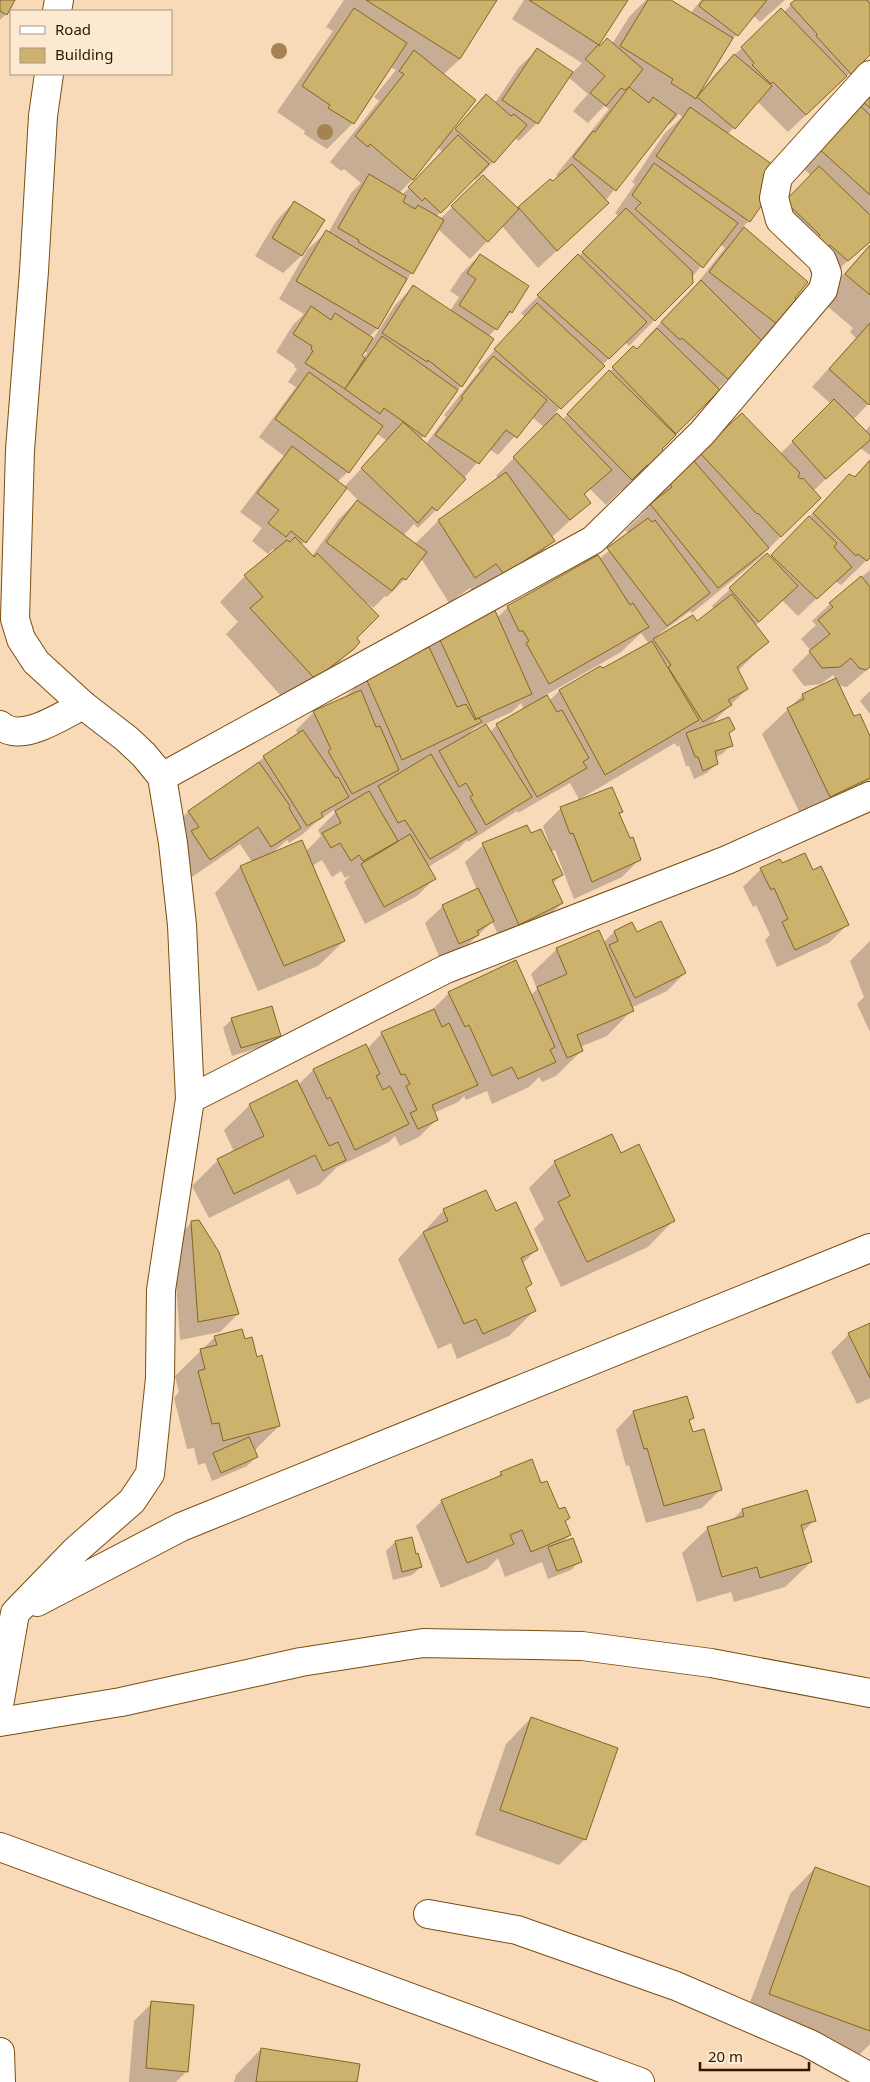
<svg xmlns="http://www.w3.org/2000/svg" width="870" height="2082" viewBox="0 0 870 2082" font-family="'Noto Sans',sans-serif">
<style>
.shadow{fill:#0003;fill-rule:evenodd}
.building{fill:#cdb26e;stroke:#816721}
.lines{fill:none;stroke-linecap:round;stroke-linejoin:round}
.minor-casing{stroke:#7a4d11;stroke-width:30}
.secondary-casing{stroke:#7a4d11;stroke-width:30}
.minor{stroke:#fff;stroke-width:28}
.secondary{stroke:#fff;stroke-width:28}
.tree{fill:#a68253}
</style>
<rect width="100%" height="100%" fill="#f8d9b8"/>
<g class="shadow">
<polygon points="0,0 14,0 6,14 0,20"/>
<path d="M344 0H496L460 59 443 75 453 131 486 95 495 103 519 67 537 50 572 73 582 63 512 19 524 0H626L597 46 599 47 612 44 629 17 646 0H669L690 14 701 0H785L760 22 753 15 726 47 700 90H702L716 73 781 10 783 13 796 0H870V54L788 132 757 101 727 135 749 221 743 227 806 283 794 298 799 303 718 389 719 390 660 449 666 455 626 495 621 490 606 505 590 489 583 496 589 503 551 538 553 540 528 566 478 599 470 588 449 603 421 558 405 579 387 597 385 596 373 608 367 603 366 605 353 648 327 675 288 704 226 634 238 622 220 602 245 576 276 551 273 549 268 554 252 541 262 528 240 512 275 466 284 456 259 437 296 387 288 382 297 369 294 367 295 365 276 352 293 325 304 314 279 299 308 249 326 232 328 233 351 193 361 183 344 169 341 171 330 162 379 101 374 97 396 70 390 67 353 123 327 149 304 134 305 131 277 112 333 31 326 27ZM568 77 588 94 573 111 588 123 604 106 609 109 556 175 559 178 553 183 550 180 518 209 483 177 440 219 436 217 473 178 476 180 493 162 515 138 519 141 537 123ZM679 114 682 117 664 134 632 182 635 184 615 213 619 217 521 313 525 317 478 368 480 370 444 415 446 417 426 444 421 439 461 386 488 337 511 312 480 255 462 273 450 291 459 297 450 311 413 287 395 305 373 339 369 337 377 329 438 229 470 259 502 226 538 268 589 221 668 123 670 124ZM437 147 443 152 402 195 399 193 413 179ZM720 244 725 248 692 290 644 340 645 342 637 350 633 348 562 420 555 413 625 342 629 346 692 282 691 278ZM364 350 367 353 363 358 360 357ZM532 417 544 427 496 476 499 479 438 521 415 544 403 536 414 524 418 528 436 510 489 449 498 455ZM376 433 387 441 344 487 337 482 348 472ZM346 488 358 500 339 519 312 556 301 546Z"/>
<polygon points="870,84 870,241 829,278 768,219 811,176 799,164"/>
<polygon points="294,202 323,220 301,256 283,273 255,256 277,220"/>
<path d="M870 245V402L853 420 865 432 870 425V455L860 448 813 491 820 498 755 562 692 613 690 611 658 635 659 637 697 623 714 609 712 606 730 589 769 558 849 476 853 478 870 460V557L841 585 835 581 798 616 782 600 755 626 767 642 738 671 747 689 709 726 734 729 728 734 731 745 722 754 715 757 716 764 707 773 694 779 689 766H686L679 745 677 747 675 743 580 799 622 812 618 815 640 859 622 877 574 899 555 850 551 852 562 875 552 884 562 903 544 920 501 941 492 922 459 953 441 961 425 923 443 906 477 890 465 862 483 845 526 826 530 834 550 846 543 826 561 808 580 801 570 783 518 813 517 811 468 842 467 840 458 849 428 867 435 878 417 896 365 924 344 882 351 875 345 878 341 871 332 877 322 860 312 866 344 941 318 966 258 991 215 893 240 867 252 862 240 844 192 877 174 850 171 829 189 811 253 767 264 757 298 735 296 730 314 712 343 699 366 677 420 652 438 634 497 618 508 607 599 559 629 534 626 530 646 510 643 505 700 453 780 454 831 404 812 387 856 338 850 332 853 328 820 300ZM641 633 649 644 559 691 549 701 546 695 621 652ZM667 664 683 687 680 691 665 665ZM521 703 524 709 497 725 490 732 485 724 512 712ZM484 724 485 726 469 734 475 728ZM334 810 335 813 318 830 321 836 306 851 270 855 287 840 289 843 303 834 315 823Z"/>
<polygon points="870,570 870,667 847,687 841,686 833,675 821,684 804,686 792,670 811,651 801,639 816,625 812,621 830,604"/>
<polygon points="870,691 870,714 860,701"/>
<polygon points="803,695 854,717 870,739 870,780 849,800 804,822 762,734"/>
<polygon points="782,865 812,872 847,925 829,943 777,967 765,940 770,935 756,905 753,907 743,887 761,869"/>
<polygon points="614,932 636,934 685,973 667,991 631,1008 632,1010 607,1036 580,1047 582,1050 556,1076 542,1082 539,1077 529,1087 492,1104 487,1091 466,1100 464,1096 458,1102 434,1113 437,1119 419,1137 400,1146 395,1136 389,1142 337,1167 319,1185 297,1195 289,1179 209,1218 192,1186 218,1160 234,1152 224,1130 250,1105 298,1085 313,1070 367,1049 382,1033 430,1012 449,993 531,995 537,989 531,974 557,949 603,943"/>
<polygon points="870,941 870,1032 857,1004 864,997 850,961"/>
<polygon points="232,1019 280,1035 271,1044 232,1056 223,1028"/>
<polygon points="620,1154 673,1221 648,1247 561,1287 534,1229 544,1219 529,1188 555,1162"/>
<polygon points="444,1210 495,1213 536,1250 522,1264 531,1284 525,1290 534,1311 509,1336 457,1359 451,1343 438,1349 398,1259"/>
<polygon points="191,1223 238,1314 220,1332 180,1340 173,1241"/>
<polygon points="870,1324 870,1398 857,1404 831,1352 849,1334"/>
<polygon points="215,1337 244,1341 256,1359 279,1426 254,1451 256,1457 247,1466 212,1481 205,1463 198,1465 194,1448 187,1449 174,1398 179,1392 175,1376"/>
<polygon points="633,1412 693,1418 689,1422 692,1434 720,1490 702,1508 646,1523 629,1465 626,1466 616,1430"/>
<polygon points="501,1473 541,1485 558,1511 569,1518 565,1522 570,1535 561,1544 580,1561 571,1570 548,1579 542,1562 505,1577 498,1558 487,1569 441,1588 416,1526 442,1501 494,1480"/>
<polygon points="806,1492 814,1520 802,1533 811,1562 785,1587 734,1602 731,1592 697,1602 682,1553 708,1528 731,1521 742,1510"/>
<polygon points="411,1539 415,1556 421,1567 412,1575 393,1580 386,1551 395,1542"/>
<polygon points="531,1718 585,1839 559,1865 475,1835 506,1744"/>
<polygon points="815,1868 870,1888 870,2044 855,2059 744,2019 790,1894"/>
<polygon points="152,2003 187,2071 176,2082 129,2082 134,2021"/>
<polygon points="261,2049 356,2082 234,2082 236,2075"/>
</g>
<g class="building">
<polygon points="0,0 15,0 7,15 0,11"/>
<polygon points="366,0 497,0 460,59"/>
<polygon points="529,0 628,0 599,45"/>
<polygon points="648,0 671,0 733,38 696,99 671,83 673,79 620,46"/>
<polygon points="703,0 767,0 738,36 699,6"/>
<polygon points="795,0 867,0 870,4 870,55 851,74 816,36 817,34 790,4"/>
<polygon points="354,8 407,43 354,124 328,108 330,105 302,86"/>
<polygon points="781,8 847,76 806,115 773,82 771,84 752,65 754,63 741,47"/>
<polygon points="607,38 643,69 629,87 625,90 621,88 606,106 590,93 605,76 585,59 598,45 600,46"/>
<polygon points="537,48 573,72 538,124 502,100"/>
<polygon points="414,50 476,100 413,180 370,144 368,147 355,136 404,74 399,71"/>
<polygon points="734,54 772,86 735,129 697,97"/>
<polygon points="870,85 870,108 859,98"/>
<polygon points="629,87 649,103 653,97 676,114 616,191 573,157 593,131 595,132"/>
<polygon points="486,94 511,116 514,114 527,125 494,163 455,129"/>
<polygon points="857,103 870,115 870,195 816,146"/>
<polygon points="690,107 779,169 766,199 750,222 656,156"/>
<polygon points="458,135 489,164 441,213 425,198 422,201 408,187"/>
<polygon points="654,163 738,223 703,268 635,209 641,203 632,195"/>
<polygon points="572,164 609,203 557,251 518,207 550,179 553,181"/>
<polygon points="819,166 870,215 870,242 848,261 830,245 827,247 818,237 820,235 785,201"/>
<polygon points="369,174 406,196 403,202 415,209 418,205 444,220 413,274 358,242 359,240 338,228"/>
<polygon points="483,175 519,209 488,242 451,206"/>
<polygon points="294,201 325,220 302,256 272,238"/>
<polygon points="626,208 692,271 693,283 655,321 582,252"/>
<polygon points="744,227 808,282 795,298 800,302 781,327 709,272"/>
<polygon points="326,230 407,279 378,329 296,281"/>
<polygon points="870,245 870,295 845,274"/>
<polygon points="480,254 529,286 512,313 510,311 497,330 459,305 476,279 467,273"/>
<polygon points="578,254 647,322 609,359 537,295"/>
<polygon points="701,280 764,343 729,380 682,338 680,340 661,322"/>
<polygon points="413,285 494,339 462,387 428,360 427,362 382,333"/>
<polygon points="537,303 605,366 561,409 494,349"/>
<polygon points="311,306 331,320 335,313 373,338 362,356 365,358 345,389 305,363 313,351 311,349 312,346 293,334"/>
<polygon points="870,323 870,404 869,405 829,369"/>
<polygon points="657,328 720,390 676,434 612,367 633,346 637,349"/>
<polygon points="382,336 458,390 425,437 384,408 380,414 345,389"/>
<polygon points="493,356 547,400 517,438 506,430 479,464 435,435 463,398 461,397"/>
<polygon points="609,370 676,435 662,449 668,455 652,470 647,465 632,480 567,414"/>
<polygon points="309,372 383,426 349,473 275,419"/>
<polygon points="834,399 870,435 870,440 826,479 792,441"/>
<polygon points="557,413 612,470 584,494 591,503 570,520 513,457"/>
<polygon points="742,413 800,473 798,477 801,479 803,478 821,498 781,537 758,513 757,514 699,452"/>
<polygon points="403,422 466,479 437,511 432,507 418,523 361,468"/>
<polygon points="292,446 347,488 306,543 291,531 286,537 268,523 279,510 257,493"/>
<polygon points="870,460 870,558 867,561 858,554 856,556 813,513 849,474 855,477"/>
<polygon points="694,461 769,548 718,588 650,504 672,487 668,479"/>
<polygon points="506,472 555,541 504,574 496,564 475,578 438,520"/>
<polygon points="357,500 427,552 406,580 402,578 392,591 326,542"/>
<polygon points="809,516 837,543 834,547 852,567 817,599 771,555"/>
<polygon points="648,518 652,522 655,520 710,593 667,626 607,548"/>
<polygon points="295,537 314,557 317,553 379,616 357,638 360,642 354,649 315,679 250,608 263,597 244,575 287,540 290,542"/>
<polygon points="767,553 798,586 759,622 729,588"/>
<polygon points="598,555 630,605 633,603 649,627 549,684 526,643 529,641 523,631 519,631 507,606"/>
<polygon points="861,576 870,587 870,667 866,670 859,668 851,658 840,667 822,668 809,651 830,634 818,620 833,607 829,603"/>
<polygon points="732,594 769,642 737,667 748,689 728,700 732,705 703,722 668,667 671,665 653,639 693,615 697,621"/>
<polygon points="493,606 532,694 476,719 437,633"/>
<polygon points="652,641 699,720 605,775 559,690 600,666 603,668"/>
<polygon points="429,647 457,707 466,704 475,720 479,718 482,722 402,760 365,676"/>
<polygon points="836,678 854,716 860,714 870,736 870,778 830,797 787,708 804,699 802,694"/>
<polygon points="361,690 376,727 380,726 399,770 352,794 328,751 331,749 313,711"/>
<polygon points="547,695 557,712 562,710 589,758 583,762 587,768 537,797 496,724"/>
<polygon points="729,717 735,729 729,733 733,746 715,751 718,764 703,771 698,757 695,757 686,733"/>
<polygon points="486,724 532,797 486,825 470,797 473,795 466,783 459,787 439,751"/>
<polygon points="303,730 336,778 338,777 349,797 321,813 323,817 307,826 263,756"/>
<polygon points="431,754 477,832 430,859 405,820 398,823 378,786"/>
<polygon points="259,762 290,806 289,808 301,828 271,847 258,827 210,860 191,831 199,827 188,811"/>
<polygon points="612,787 623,812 619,813 630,838 633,837 641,860 592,882 573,833 570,834 560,807"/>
<polygon points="369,791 398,841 363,861 359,855 351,861 340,843 331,848 322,833 341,823 335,811"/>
<polygon points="527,825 531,833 541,829 563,875 552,880 563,903 519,925 482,843"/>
<polygon points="410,834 436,879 384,907 361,864"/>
<polygon points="302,840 345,941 284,966 240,866"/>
<polygon points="805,853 813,870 821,866 849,925 795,950 782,922 788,919 774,888 771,890 760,868 780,859 782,863"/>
<polygon points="478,888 494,921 477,931 479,935 459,944 442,905"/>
<polygon points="661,921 686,973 635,998 609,945 618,941 614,931 632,922 637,932"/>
<polygon points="599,930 634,1011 577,1035 583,1051 567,1058 537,987 567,974 556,948"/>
<polygon points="516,960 555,1047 550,1050 556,1062 518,1079 512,1067 492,1076 469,1025 465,1027 448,992"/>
<polygon points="272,1006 281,1036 241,1048 231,1018"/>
<polygon points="434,1009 442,1027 449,1023 478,1085 432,1105 438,1120 418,1129 410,1113 417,1110 406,1086 410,1084 405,1074 401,1075 381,1032"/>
<polygon points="366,1044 380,1074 376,1076 383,1090 390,1086 409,1124 355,1150 330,1097 327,1099 313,1069"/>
<polygon points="297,1080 329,1146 338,1142 346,1160 323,1171 315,1155 234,1194 217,1159 264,1136 249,1104"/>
<polygon points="612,1134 621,1153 639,1144 675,1221 587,1262 558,1202 570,1196 554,1161"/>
<polygon points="486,1190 496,1211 516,1202 538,1250 521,1258 532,1284 526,1288 536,1311 483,1334 476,1319 464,1324 423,1232 448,1221 443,1209"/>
<polygon points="199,1220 219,1252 239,1314 198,1322 191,1221"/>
<polygon points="870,1323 870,1378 848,1333"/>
<polygon points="242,1329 245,1339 252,1337 257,1357 262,1355 280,1426 223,1441 219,1423 212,1424 198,1371 205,1369 200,1349 217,1345 214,1336"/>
<polygon points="687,1396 694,1418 689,1420 693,1432 704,1429 722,1490 664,1506 647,1448 644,1449 633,1411"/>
<polygon points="249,1437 258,1457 221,1473 213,1453"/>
<polygon points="532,1459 541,1483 547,1481 559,1509 565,1507 570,1518 565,1521 571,1535 531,1552 522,1530 510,1535 514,1544 467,1563 441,1500 502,1475 500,1472"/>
<polygon points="807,1490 816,1521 801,1525 812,1562 760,1578 757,1567 722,1577 707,1527 744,1516 742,1509"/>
<polygon points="412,1537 416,1554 418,1553 422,1567 402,1572 395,1541"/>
<polygon points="573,1538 582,1562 557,1571 548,1547"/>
<polygon points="531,1717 618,1748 586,1840 500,1810"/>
<polygon points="815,1867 870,1887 870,2031 769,1994"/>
<polygon points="151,2001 194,2005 188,2072 146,2068"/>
<polygon points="261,2048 360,2064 357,2082 256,2082"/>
</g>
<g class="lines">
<g class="minor-casing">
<g id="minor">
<polyline points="57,11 59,0"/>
<path d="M0 725C21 744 61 716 83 705"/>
<polyline points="162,777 593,540 702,433 823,290 827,273 822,260 780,220 774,198 778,177 870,75"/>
<polyline points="190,1099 446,969 727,860 870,796"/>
<polyline points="37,1602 181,1527 870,1248"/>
<polyline points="0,1700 15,1613 76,1550 132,1501 150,1474 160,1378 161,1290 190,1099 182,925 173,843 162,777 144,755 127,739 83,705 36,662 21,639 15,619 20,450 34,271 43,116 49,74"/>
<polyline points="0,1722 121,1702 301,1662 423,1643 582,1646 711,1663 870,1693"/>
<polyline points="428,1914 517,1930 676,1986 810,2044 870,2077"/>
<polyline points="0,2052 1,2082"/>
</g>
</g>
<g class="secondary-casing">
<polyline id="secondary" points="0,1847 640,2082"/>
</g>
<use href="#minor" class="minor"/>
<use href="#secondary" class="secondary"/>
</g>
<g class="tree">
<circle cx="279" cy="51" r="8"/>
<circle cx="325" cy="132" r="8"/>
</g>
<rect x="10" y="10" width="162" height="65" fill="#fde8d2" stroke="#a9957f"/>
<rect x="20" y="26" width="25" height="8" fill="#ffffff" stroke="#a9957f"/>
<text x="55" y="35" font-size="15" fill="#2c1903">Road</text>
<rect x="20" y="48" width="25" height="15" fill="#cdb26e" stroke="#a9957f"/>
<text x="55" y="60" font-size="15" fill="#2c1903">Building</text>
<path d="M700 2062v8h109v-8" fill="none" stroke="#2c1903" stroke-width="2.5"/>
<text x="708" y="2062" font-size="15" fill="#2c1903" stroke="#fde8d2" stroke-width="4" paint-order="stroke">20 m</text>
</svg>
